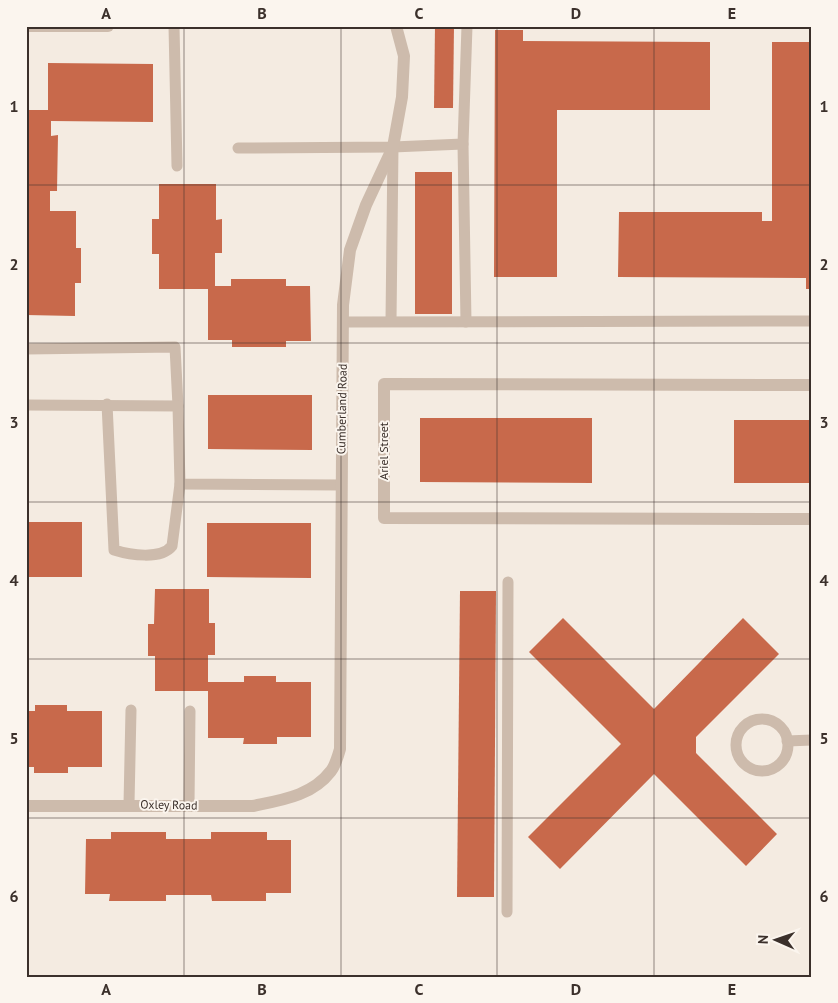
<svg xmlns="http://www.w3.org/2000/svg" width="838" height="1003" viewBox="0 0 838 1003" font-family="'PT Sans',sans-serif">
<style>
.building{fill:#c8694b}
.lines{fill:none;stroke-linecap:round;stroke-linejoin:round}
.service{stroke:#cdbbac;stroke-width:11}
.minor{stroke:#cdbbac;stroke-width:12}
.grid{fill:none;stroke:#3b302b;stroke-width:1;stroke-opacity:0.55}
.labels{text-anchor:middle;stroke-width:4;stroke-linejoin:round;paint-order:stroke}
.street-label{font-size:12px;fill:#3b302b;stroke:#fbf5ee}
.neatline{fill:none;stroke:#3b302b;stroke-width:2}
.grid-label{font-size:16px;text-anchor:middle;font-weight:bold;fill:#3b302b}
</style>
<rect width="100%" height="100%" fill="#f4ebe1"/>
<g class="building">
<polygon points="435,26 454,26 453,108 434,108"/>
<polygon points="495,30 523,30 523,41 710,42 710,110 557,110 557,277 494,277"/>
<polygon points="772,42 812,42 812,289 806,289 806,278 618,277 619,212 762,212 762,221 772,221"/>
<polygon points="48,63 153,64 153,122 51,121 51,136 58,135 57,191 50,191 50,211 76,211 76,248 81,248 81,283 75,283 75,316 26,315 26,110 48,110"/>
<rect x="415" y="172" width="37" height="142"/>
<polygon points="159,184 216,184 216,220 222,219 222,253 215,253 215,286 231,286 231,279 286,279 286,286 310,286 311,341 286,341 286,347 232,347 232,340 208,340 208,289 159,289 159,254 152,254 152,219 159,219"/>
<polygon points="208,395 312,395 312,450 208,449"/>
<polygon points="420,418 592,418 592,483 420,482"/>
<rect x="734" y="420" width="78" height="63"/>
<rect x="26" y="522" width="56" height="55"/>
<polygon points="207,523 311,523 311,578 207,577"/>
<polygon points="155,589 209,589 209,623 215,623 215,655 208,655 208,682 244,682 244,676 276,676 276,682 311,682 311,737 277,737 277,744 243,744 244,738 208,738 208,691 155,691 155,656 148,656 148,624 154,624"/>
<polygon points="460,591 496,591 494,897 457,897"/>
<polygon points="563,618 654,709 743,618 779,654 696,737 696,753 777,834 746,866 654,774 560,869 528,837 621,744 529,652"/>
<polygon points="35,705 67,705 67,711 102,711 102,767 68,767 68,773 34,773 34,767 26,767 26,711 35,711"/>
<polygon points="111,832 166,832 166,839 211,839 211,832 267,832 267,840 291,840 291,893 266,893 266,901 212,901 211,895 166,895 166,901 109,901 110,894 85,894 86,839 111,839"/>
</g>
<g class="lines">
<g class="service">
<polyline points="174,26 177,166"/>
<polyline points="463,144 466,322"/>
<polyline points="238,148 393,147 463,144 467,26"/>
<polyline points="391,321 393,147"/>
<polyline points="344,322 812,321"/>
<polyline points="26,349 175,347 178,406"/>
<path d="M107 404 114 550C130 555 161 560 172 546L180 484"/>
<polyline points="26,405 178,406 180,484 341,485"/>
<circle cx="762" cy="745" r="26"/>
<polyline points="787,741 812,740"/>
<polyline points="129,804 131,710"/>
<polyline points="189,805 190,711"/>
<polyline points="507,912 508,582"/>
</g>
<g class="minor">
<polyline points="26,26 108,26"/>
<polyline points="812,385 384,384 384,518 812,519"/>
<path d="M26 806H253C282 800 312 796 331 771 335 766 338 756 340 749L343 305 350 250 366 205 393 147 402 97 404 56 396 26"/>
</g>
</g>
<path class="grid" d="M184 26V977M341 26V977M497 26V977M654 26V977M26 185H812M26 343H812M26 502H812M26 659H812M26 818H812"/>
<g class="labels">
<g class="street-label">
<text transform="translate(342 409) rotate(-89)" y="4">Cumberland Road</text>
<text transform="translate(384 451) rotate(-90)" y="4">Ariel Street</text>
<text transform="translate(169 805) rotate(1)" y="4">Oxley Road</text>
</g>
</g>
<rect width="838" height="1003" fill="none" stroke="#fbf5ee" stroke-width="55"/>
<g transform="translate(776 940) rotate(272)" stroke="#fbf5ee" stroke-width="4" paint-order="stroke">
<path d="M0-4L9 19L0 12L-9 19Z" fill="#3b302b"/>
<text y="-8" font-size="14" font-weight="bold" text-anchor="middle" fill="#3b302b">N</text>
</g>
<rect x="28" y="28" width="782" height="948" class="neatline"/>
<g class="grid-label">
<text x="106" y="19">A</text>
<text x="262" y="19">B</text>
<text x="419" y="19">C</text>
<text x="576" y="19">D</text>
<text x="732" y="19">E</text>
<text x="14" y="112">1</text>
<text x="824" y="112">1</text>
<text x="14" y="270">2</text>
<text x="824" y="270">2</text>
<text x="14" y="428">3</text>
<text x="824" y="428">3</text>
<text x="14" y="586">4</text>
<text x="824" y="586">4</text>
<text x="14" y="744">5</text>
<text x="824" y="744">5</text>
<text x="14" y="902">6</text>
<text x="824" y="902">6</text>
<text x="106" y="995">A</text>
<text x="262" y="995">B</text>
<text x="419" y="995">C</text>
<text x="576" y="995">D</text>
<text x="732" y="995">E</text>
</g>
</svg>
